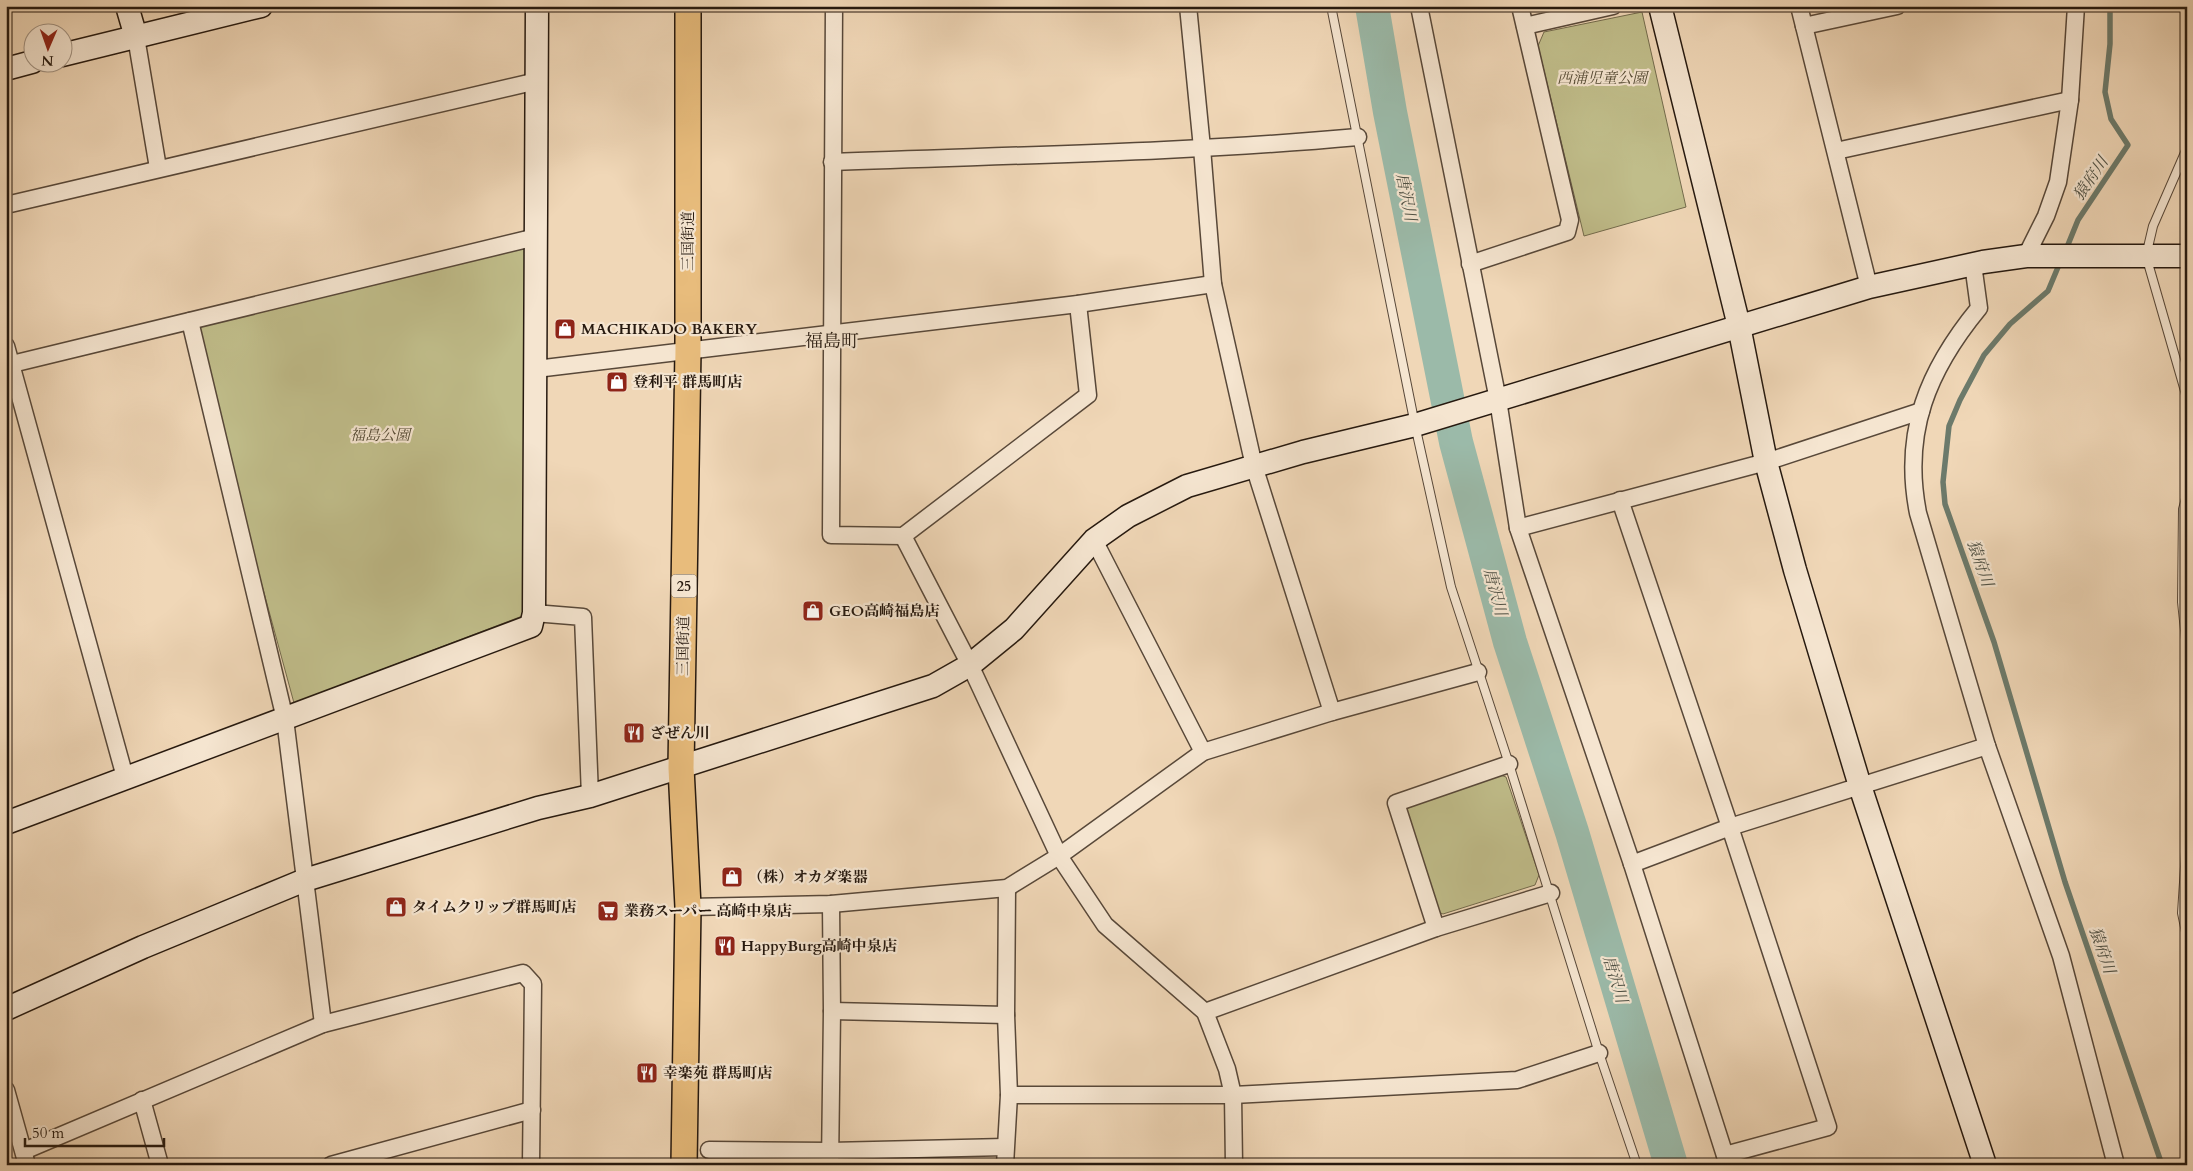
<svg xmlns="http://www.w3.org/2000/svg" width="2193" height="1171" viewBox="0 0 2193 1171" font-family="Cardo,'Noto Serif JP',serif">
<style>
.green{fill:#c0bd8a;stroke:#736b4c}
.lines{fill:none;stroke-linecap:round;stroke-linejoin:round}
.stream{stroke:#6c7a6b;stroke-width:5.5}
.river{stroke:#9bbaa9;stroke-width:34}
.lane-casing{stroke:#584839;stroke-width:10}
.street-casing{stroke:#584839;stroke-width:19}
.secondary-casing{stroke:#26190f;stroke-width:25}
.primary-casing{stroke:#26190f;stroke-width:28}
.lane{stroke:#f5e5d0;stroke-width:8}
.street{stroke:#f5e5d0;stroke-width:16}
.secondary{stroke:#f5e5d0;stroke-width:22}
.primary{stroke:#e8bc7c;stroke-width:25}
.labels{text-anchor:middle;stroke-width:4.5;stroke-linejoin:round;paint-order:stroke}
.shield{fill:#f5e5d0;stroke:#645649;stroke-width:1}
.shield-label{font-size:14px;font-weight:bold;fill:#26190f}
.park-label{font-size:15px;font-style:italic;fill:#544a34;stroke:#f5e5d0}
.street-label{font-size:15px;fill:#26190f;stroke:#f5e5d0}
.poi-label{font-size:15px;font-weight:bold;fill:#26190f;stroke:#f5e5d0;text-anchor:start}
.water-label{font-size:16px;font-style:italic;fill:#4f5145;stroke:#f5e5d0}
.quarter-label{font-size:18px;fill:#26190f;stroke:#f5e5d0}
</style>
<rect width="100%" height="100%" fill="#f0d7b7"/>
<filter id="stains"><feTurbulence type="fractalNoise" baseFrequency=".004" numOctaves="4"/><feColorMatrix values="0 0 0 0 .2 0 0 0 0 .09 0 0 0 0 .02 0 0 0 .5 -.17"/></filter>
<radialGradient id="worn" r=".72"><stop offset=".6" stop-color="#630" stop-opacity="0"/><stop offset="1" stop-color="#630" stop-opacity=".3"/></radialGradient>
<g class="green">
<polygon points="1642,12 1686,207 1584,236 1538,46 1544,32"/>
<polygon points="536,237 525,615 294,703 190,321"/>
<polygon points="1498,774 1506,777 1539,875 1535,885 1443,914 1438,912 1405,814 1408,808"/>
</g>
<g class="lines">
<g class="stream">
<polyline points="2065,252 2078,220 2128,145 2111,119 2105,92 2110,44 2110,6"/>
<polyline points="2061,260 2048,291 2010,324 1984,355 1960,400 1949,426 1943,482 1945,504 1994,642 2065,882 2162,1165"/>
</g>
<polyline class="river" points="1372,6 1390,112 1456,442 1510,642 1572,832 1671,1165"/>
<g class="lane-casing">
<g id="lane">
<polyline points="1331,6 1415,425 1451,587 1509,764 1599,1053 1637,1165"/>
<polyline points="2187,148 2153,226 2146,256 2187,398"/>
<polyline points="2187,495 2183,509 2182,602 2187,649"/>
<polyline points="2187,836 2182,913 2187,937"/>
</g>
</g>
<g class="street-casing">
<g id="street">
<polyline points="834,6 831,535 903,536 1088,395 1078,304"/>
<polyline points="1188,6 1202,148 1213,284 1254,466 1332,712"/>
<polyline points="1419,6 1498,400 1518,528 1632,864 1728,1165"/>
<polyline points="1799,6 1869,287"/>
<polyline points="1525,26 1613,6"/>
<polyline points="1804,26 1897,6"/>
<polyline points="136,37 158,168"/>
<polyline points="1836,151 2070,100"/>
<path d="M832 162C1007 155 1183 153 1358 137"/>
<polyline points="6,205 537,81"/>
<polyline points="2026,256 2046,216 2058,182 2070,100 2076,6"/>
<polyline points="1470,264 1567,232 1570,220 1520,6"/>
<path d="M1973 264 1979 308C1928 370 1902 432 1918 513L1987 746 2061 956 2116 1165"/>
<polyline points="190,321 285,719 323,1024"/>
<polyline points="6,346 125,777"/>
<polyline points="12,364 536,237"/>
<polyline points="536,369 1078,304 1213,284"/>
<polyline points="1620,500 1730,827 1828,1127 1725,1155"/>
<polyline points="1518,528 1766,462 1921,411"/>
<polyline points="903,536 970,665 1059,856 1105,925 1205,1012 1227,1069 1233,1095 1234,1165"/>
<polyline points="1094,540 1203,752"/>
<polyline points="534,613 583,617 590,796"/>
<polyline points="1632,864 1730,827 1987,746"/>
<polyline points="688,907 831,904 1007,888 1059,856 1203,752 1332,712 1478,672"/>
<polyline points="1436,928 1396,803 1509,764"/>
<polyline points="832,1011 1006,1015"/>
<polyline points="1205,1012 1436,928 1551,893"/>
<polyline points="6,1090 27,1165"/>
<polyline points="1009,1095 1233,1095 1517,1080 1599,1053"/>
<polyline points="142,1100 160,1165"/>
<polyline points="709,1150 830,1151 1005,1147"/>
<polyline points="24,1151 323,1024 523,973 533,984 531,1165"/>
<polyline points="331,1165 532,1110"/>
<polyline points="830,1165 832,1011 831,904"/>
<polyline points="1005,1165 1009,1095 1006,1015 1007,888"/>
</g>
</g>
<g class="secondary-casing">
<g id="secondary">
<polyline points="127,6 136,37"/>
<polyline points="1660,6 1739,326 1766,462 1795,570 1860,786 1985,1165"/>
<polyline points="62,55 261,6"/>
<polyline points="6,69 32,62"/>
<polyline points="6,823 531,626 534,613 537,6"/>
<polyline points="6,1009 143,947 305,880 538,808 590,796 933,686 970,665 1014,629 1094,540 1128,516 1187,486 1303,452 1415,425 1869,287 1983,262 2026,256 2187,256"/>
</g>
</g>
<g class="primary-casing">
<polyline id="primary" points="684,1165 688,907 681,768 688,350 688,6"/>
</g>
<use href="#lane" class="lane"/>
<use href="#street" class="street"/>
<use href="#secondary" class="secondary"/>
<use href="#primary" class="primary"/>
</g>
<defs>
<g id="shop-square" transform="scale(1.125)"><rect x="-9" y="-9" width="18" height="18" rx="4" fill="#8f2418" stroke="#f5e5d0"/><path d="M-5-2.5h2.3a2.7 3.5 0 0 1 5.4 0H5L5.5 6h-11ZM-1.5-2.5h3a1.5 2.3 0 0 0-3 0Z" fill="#fff"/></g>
<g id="restaurant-square" transform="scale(1.125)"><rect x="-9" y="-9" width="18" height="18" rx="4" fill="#8f2418" stroke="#f5e5d0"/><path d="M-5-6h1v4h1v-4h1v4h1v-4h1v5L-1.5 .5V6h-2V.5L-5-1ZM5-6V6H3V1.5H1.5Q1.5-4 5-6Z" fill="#fff"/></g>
<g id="supermarket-square" transform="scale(1.125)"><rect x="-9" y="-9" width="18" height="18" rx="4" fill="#8f2418" stroke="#f5e5d0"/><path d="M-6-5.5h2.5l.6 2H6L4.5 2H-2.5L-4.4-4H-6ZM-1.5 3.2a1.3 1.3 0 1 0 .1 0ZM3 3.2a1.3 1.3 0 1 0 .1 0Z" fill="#fff"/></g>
</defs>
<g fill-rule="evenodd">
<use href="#shop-square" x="565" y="329"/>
<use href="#shop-square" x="617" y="382"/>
<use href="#shop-square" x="813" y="611"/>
<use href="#restaurant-square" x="634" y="733"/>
<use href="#shop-square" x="732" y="877"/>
<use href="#shop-square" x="396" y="907"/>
<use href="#supermarket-square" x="608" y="911"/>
<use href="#restaurant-square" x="725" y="946"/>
<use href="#restaurant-square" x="647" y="1073"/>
</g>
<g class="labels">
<rect class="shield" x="671.5" y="574.5" width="25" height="23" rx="4"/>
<g class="shield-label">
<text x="684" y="591">25</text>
</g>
<g class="park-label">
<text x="1602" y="83">西浦児童公園</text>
<text x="380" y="440">福島公園</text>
</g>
<g class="street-label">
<text transform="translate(688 241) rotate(-90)" y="5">三国街道</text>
<text transform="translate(683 646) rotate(-89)" y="5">三国街道</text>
</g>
<g class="poi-label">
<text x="581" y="334">MACHIKADO BAKERY</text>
<text x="633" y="387">登利平 群馬町店</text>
<text x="829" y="616">GEO高崎福島店</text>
<text x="650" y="738">ざぜん川</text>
<text x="748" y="882">（株）オカダ楽器</text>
<text x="412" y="912">タイムクリップ群馬町店</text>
<text x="624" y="916">業務スーパー 高崎中泉店</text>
<text x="741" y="951">HappyBurg高崎中泉店</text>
<text x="663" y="1078">幸楽苑 群馬町店</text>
</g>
<g class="water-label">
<text transform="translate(2090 178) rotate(-56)" y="6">猿府川</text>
<text transform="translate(1407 197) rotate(79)" y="6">唐沢川</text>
<text transform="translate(1981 563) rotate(71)" y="6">猿府川</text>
<text transform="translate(1496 592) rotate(75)" y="6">唐沢川</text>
<text transform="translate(2103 950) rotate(71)" y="6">猿府川</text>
<text transform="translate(1616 979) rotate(73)" y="6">唐沢川</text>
</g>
<g class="quarter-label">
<text x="832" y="347">福島町</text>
</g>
</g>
<rect width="2193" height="1171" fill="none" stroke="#f0d7b7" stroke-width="25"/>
<rect x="8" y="8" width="2178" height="1156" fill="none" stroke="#26190f" stroke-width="2.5"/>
<rect x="12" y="12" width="2168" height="1146" fill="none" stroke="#26190f"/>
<g transform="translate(48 48) rotate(182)"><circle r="24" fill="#f5e5d0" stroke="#a29383"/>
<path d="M0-4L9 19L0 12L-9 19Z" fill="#8f2418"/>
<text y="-8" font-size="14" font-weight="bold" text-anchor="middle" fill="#26190f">N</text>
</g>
<path d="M25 1138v8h139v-8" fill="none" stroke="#26190f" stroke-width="2.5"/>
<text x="32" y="1138" font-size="15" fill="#26190f" stroke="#f5e5d0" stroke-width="4" paint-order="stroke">50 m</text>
<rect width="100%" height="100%" filter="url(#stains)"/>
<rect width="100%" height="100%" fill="url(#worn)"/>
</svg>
